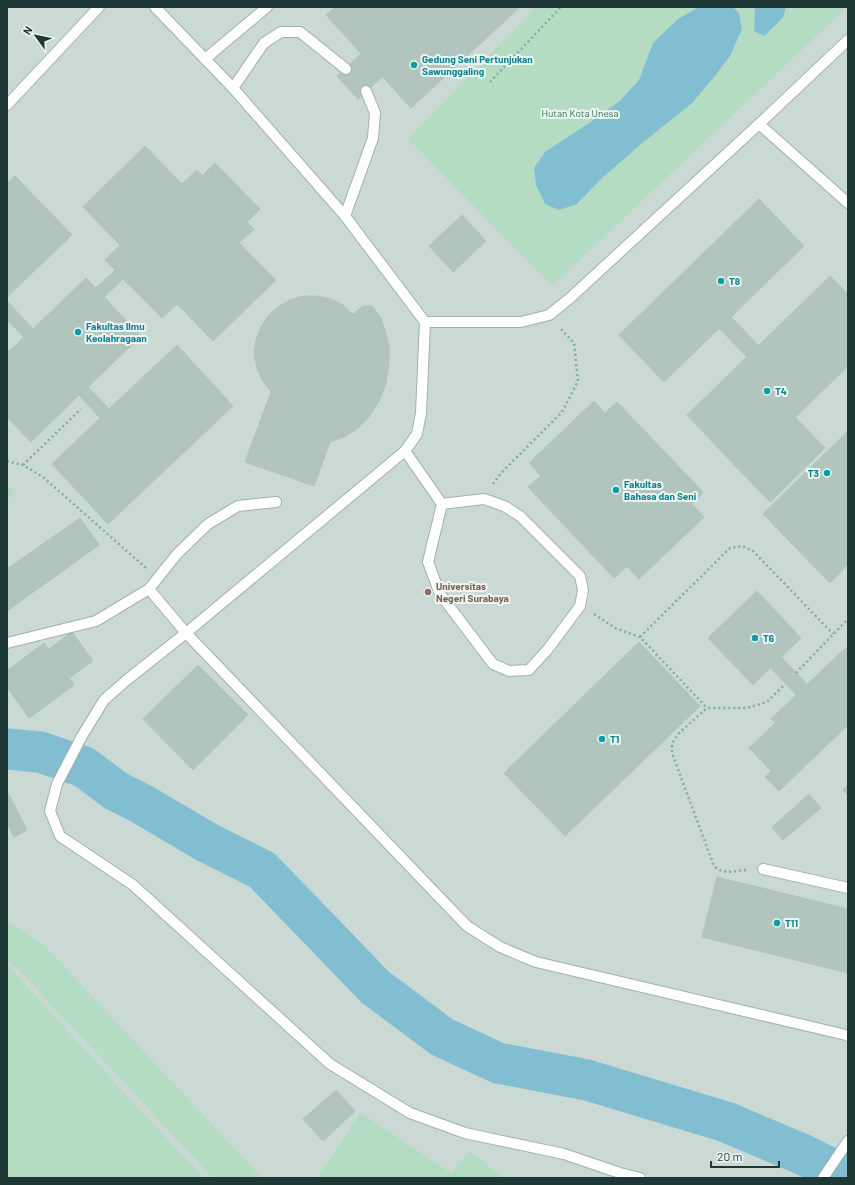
<svg xmlns="http://www.w3.org/2000/svg" width="855" height="1185" viewBox="0 0 855 1185" font-family="Barlow,sans-serif">
<style>
.built{fill:#cbd9d4}
.green{fill:#b4dcc3}
.water{fill:#82bed2}
.lines{fill:none;stroke-linecap:round;stroke-linejoin:round}
.river{stroke:#82bed2;stroke-width:41}
.building{fill:#b2c4be;stroke:#afc3bd}
.service-casing{stroke:#a0b1ad;stroke-width:12}
.path{stroke:#7cafa4;stroke-width:2.5;stroke-dasharray:2 3;stroke-linecap:butt}
.service{stroke:#fff;stroke-width:10}
.culture-dot{fill:#0f9aa8;stroke:#edf6f3;stroke-width:1.5}
.education-dot{fill:#8d6e63;stroke:#edf6f3;stroke-width:1.5}
.labels{text-anchor:middle;stroke-width:4;stroke-linejoin:round;paint-order:stroke}
.culture-label{font-size:10px;font-weight:bold;fill:#0d838f;stroke:#edf6f3;text-anchor:start}
.park-label{font-size:10px;fill:#27714b;stroke:#edf6f3}
.education-label{font-size:10px;font-weight:bold;fill:#785e54;stroke:#edf6f3;text-anchor:start}
</style>
<rect width="100%" height="100%" fill="#ddeae5"/>
<rect class="built" x="7" y="7" width="841" height="1171"/>
<g class="green">
<polygon points="536,7 847,7 552,286 408,139"/>
<polygon points="7,484 15,493 7,500"/>
<polygon points="7,923 26,932 45,946 262,1178 213,1178 18,969 7,962"/>
<polygon points="7,965 203,1178 7,1178"/>
<polygon points="361,1113 451,1173 470,1151 503,1178 317,1178"/>
</g>
<g class="water">
<polygon points="699,7 733,7 739,13 742,29 730,56 714,77 692,103 641,144 601,179 577,204 559,210 545,204 536,185 534,168 545,152 589,123 620,101 639,80 653,43 678,19"/>
<polygon points="755,7 786,7 783,18 764,36 754,31"/>
</g>
<g class="lines">
<polyline class="river" points="7,749 40,752 84,767 116,791 140,803 208,843 262,870 324,934 375,987 442,1037 498,1063 587,1080 726,1122 804,1155 848,1177"/>
</g>
<g class="building">
<polygon points="335,7 520,7 411,108 326,15"/>
<polygon points="361,54 382,77 358,99 337,76"/>
<polygon points="145,146 182,184 197,170 202,176 215,163 260,209 247,222 254,229 239,243 276,280 213,341 177,304 162,318 123,279 104,297 141,336 88,387 109,409 177,345 233,406 108,524 52,464 100,418 79,395 31,442 7,417 7,353 24,337 7,320 7,301 33,329 86,278 96,288 115,270 105,260 120,245 83,207"/>
<polygon points="15,176 72,235 7,297 7,184"/>
<polygon points="759,199 804,246 664,382 619,335"/>
<polygon points="462,215 486,241 453,272 429,246"/>
<polygon points="830,276 848,294 848,366 740,471 687,415"/>
<polygon points="303,296 317,296 331,299 343,305 353,314 363,306 372,306 380,316 385,330 389,346 389,363 386,383 379,401 369,417 357,429 344,437 330,442 314,486 245,462 271,392 262,380 257,368 254,354 256,340 261,327 268,316 278,307 290,300"/>
<polygon points="731,317 758,345 747,357 719,328"/>
<polygon points="594,401 605,413 617,402 703,492 692,504 704,517 639,579 627,566 614,578 528,487 541,476 529,463"/>
<polygon points="795,417 825,448 770,502 740,471"/>
<polygon points="848,431 848,564 830,583 763,514"/>
<polygon points="80,518 99,545 7,611 7,569"/>
<polygon points="757,591 801,638 753,685 708,638"/>
<polygon points="72,632 93,661 70,677 49,649"/>
<polygon points="639,642 700,706 565,836 504,773"/>
<polygon points="44,643 74,685 29,718 7,687 7,671"/>
<polygon points="848,646 848,664 839,654"/>
<polygon points="839,654 848,664 848,725 779,791 765,777 771,771 749,748 775,723 771,719"/>
<polygon points="781,657 807,684 796,695 771,668"/>
<polygon points="198,665 248,715 193,770 143,719"/>
<polygon points="848,785 848,796 843,790"/>
<polygon points="7,793 8,793 27,830 14,837 7,824"/>
<polygon points="809,794 821,808 783,840 772,827"/>
<polygon points="717,877 848,909 848,973 702,937"/>
<polygon points="336,1090 355,1111 323,1141 303,1119"/>
</g>
<g class="lines">
<g class="service-casing">
<g id="service">
<polyline points="155,7 233,88 345,216 425,322 421,413 417,434 405,451 186,633 128,679 104,700 82,736 57,784 50,811 60,836 133,885 330,1064 410,1113 465,1133 564,1154 620,1173 640,1178"/>
<polyline points="205,59 267,7"/>
<polyline points="233,88 264,43 281,32 300,32 346,69"/>
<polyline points="7,105 99,7"/>
<polyline points="759,124 848,203"/>
<polyline points="345,216 373,138 375,113 366,91"/>
<polyline points="425,322 521,322 549,315 569,299 759,124 848,40"/>
<polyline points="405,451 442,504 428,562 440,594 493,664 509,671 529,670 548,649 580,606 583,590 580,576 520,516 504,506 484,499 442,504"/>
<polyline points="149,589 186,633 467,926 500,947 536,962 846,1035 848,1036"/>
<polyline points="7,643 96,621 149,589 177,554 208,524 238,506 276,502"/>
<polyline points="763,869 848,888"/>
<polyline points="823,1178 848,1141"/>
</g>
</g>
<g class="path">
<polyline points="490,82 561,7"/>
<polyline points="7,461 23,465 43,477 146,568"/>
<polyline points="23,465 81,409"/>
<polyline points="493,484 501,473 562,412 578,381 574,343 559,327"/>
<polyline points="594,614 615,628 640,637 707,708"/>
<polyline points="640,637 730,548 742,546 753,551 833,634"/>
<polyline points="796,673 848,619"/>
<path d="M746 870C733 871 724 875 714 866L672 753V744L678 734 707 708H747L767 702 785 684"/>
</g>
<use href="#service" class="service"/>
</g>
<g class="culture-dot">
<circle cx="414" cy="65" r="4"/>
<circle cx="721" cy="281" r="4"/>
<circle cx="78" cy="332" r="4"/>
<circle cx="767" cy="391" r="4"/>
<circle cx="827" cy="473" r="4"/>
<circle cx="616" cy="490" r="4"/>
<circle cx="755" cy="638" r="4"/>
<circle cx="602" cy="739" r="4"/>
<circle cx="777" cy="923" r="4"/>
</g>
<circle class="education-dot" cx="428" cy="592" r="4"/>
<g class="labels">
<g class="culture-label">
<text x="422" y="63">Gedung Seni Pertunjukan<tspan x="422" dy="12">Sawunggaling</tspan></text>
<text x="729" y="285">T8</text>
<text x="86" y="330">Fakultas Ilmu<tspan x="86" dy="12">Keolahragaan</tspan></text>
<text x="775" y="395">T4</text>
<text x="819" y="477" text-anchor="end">T3</text>
<text x="624" y="488">Fakultas<tspan x="624" dy="12">Bahasa dan Seni</tspan></text>
<text x="763" y="642">T6</text>
<text x="610" y="743">T1</text>
<text x="785" y="927">T11</text>
</g>
<g class="park-label">
<text x="580" y="117">Hutan Kota Unesa</text>
</g>
<g class="education-label">
<text x="436" y="590">Universitas<tspan x="436" dy="12">Negeri Surabaya</tspan></text>
</g>
</g>
<rect width="855" height="1185" fill="none" stroke="#1e3935" stroke-width="16"/>
<g transform="translate(36 36) rotate(303)" stroke="#edf6f3" stroke-width="3" paint-order="stroke">
<path d="M0-3L7 15L0 10L-7 15Z" fill="#1e3935"/>
<text y="-6" font-size="11" font-weight="bold" text-anchor="middle" fill="#1e3935">N</text>
</g>
<path d="M711 1161v6h68v-6" fill="none" stroke="#1e3935" stroke-width="2"/>
<text x="717" y="1161" font-size="12" fill="#1e3935" stroke="#edf6f3" stroke-width="3" paint-order="stroke">20 m</text>
</svg>
